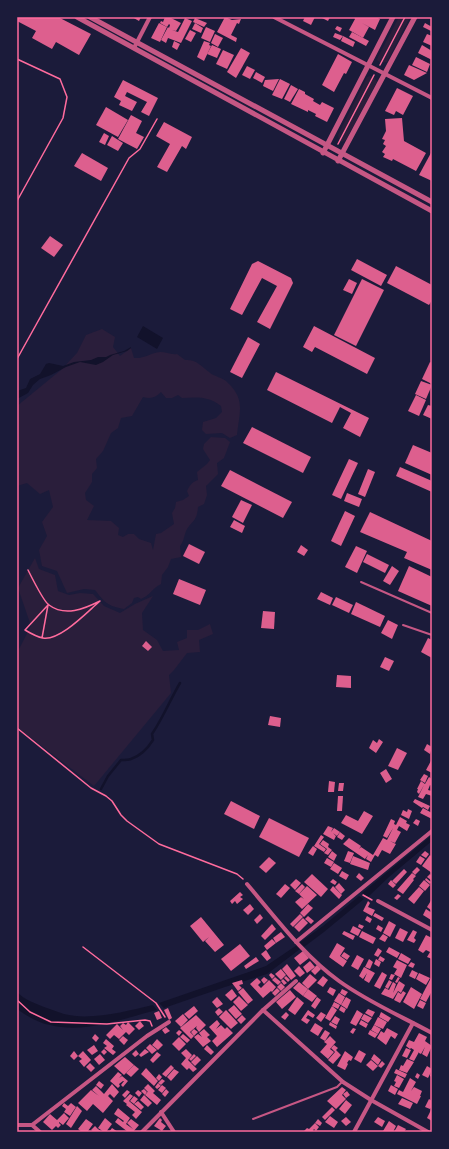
<svg xmlns="http://www.w3.org/2000/svg" width="449" height="1149" viewBox="0 0 449 1149" font-family="'Archivo Narrow',sans-serif">
<style>
.green{fill:#2a1e3b}
.water{fill:#12122b}
.lines{fill:none;stroke-linecap:round;stroke-linejoin:round}
.stream{stroke:#12122b;stroke-width:2.5}
.building{fill:#dd5f8e}
.path{stroke:#ff6b9d;stroke-width:1.5}
.service{stroke:#c65784;stroke-width:2}
.minor{stroke:#c65784;stroke-width:4}
.tertiary{stroke:#c65784;stroke-width:5}
.neatline{fill:none;stroke:#ff6b9d;stroke-width:1.5}
</style>
<rect width="100%" height="100%" fill="#1b1b3a"/>
<g class="green">
<polygon points="399,17 410,17 387,62 381,63 377,60 378,57"/>
<polygon points="370,76 374,77 377,82 346,140 342,142 339,140 338,135 367,77"/>
<path d="M102 329 115 337 113 347 120 356 131 348 134 358C143 359 151 353 160 352 166 352 171 355 177 354L185 360C196 359 201 366 209 372 214 377 223 377 228 383 246 400 239 413 237 435L230 438 222 433 206 434 202 430 203 422 216 418 222 412 221 406C209 396 197 397 182 398L178 395 172 398H166L161 392C155 398 151 399 143 397L132 416 121 418 118 428 111 433 103 451 96 459 97 468 92 474V482L85 493 86 500 94 506 87 520 111 521 119 528 118 535 123 537 128 534H134L139 539 151 543 153 550 156 534 161 533 174 524 172 513 175 508 176 502 183 500 189 496 187 491C190 485 192 482 198 480L197 472 207 464 210 460 203 449 204 444 211 437 225 438 230 442 224 458 217 463 218 474 206 486 207 495 204 504 198 507C197 522 192 520 186 531 184 536 184 541 180 546L181 557 171 559 168 567 162 575 161 584C152 588 151 595 141 599L138 597 134 598 132 603 124 609C108 606 105 603 95 590L84 589 67 593 57 571 42 566 39 550 47 536 42 522 53 507 49 490 40 494 27 483 17 486V406L61 370 77 353 86 335Z"/>
<polygon points="35,558 39,569 55,575 58,591 69,595 80,593 93,594 104,606 120,613 135,604 153,596 142,613 143,630 157,640 163,651 179,650 177,642 187,638 187,630 198,630 210,624 213,634 199,640 200,652 187,653 174,670 169,675 171,693 94,786 17,727 17,653 31,626 18,588"/>
</g>
<g class="water">
<polygon points="143,326 163,338 157,349 137,337"/>
<polygon points="131,347 131,348 127,351 113,355 103,362 96,365 80,362 66,367 51,375 40,379 33,385 28,393 17,399 17,391 26,388 30,379 40,374 46,364 49,363 63,366 74,362 91,360 98,357 106,357 110,355 124,351"/>
<polygon points="432,835 432,841 389,877 368,897 362,893"/>
<polygon points="359,896 364,899 324,932 304,947 299,943 323,926"/>
<polygon points="297,945 300,949 267,974 225,987 164,1008 159,1003 266,966"/>
<path d="M17 992C25 1000 34 1003 44 1007 51 1009 57 1012 64 1014 91 1021 127 1011 153 1005L157 1010C124 1018 85 1034 50 1025 38 1023 27 1016 17 1009Z"/>
</g>
<g class="lines">
<path class="stream" d="M101 789 108 776 121 760C124 760 128 760 131 759 140 756 148 748 153 740L152 734C163 718 170 700 180 683"/>
</g>
<g class="building">
<polygon points="18,17 58,17 91,34 79,55 56,42 52,49 32,38 36,31 17,21"/>
<polygon points="132,17 141,17 139,21"/>
<polygon points="165,17 169,17 181,23 176,31 172,30 178,32 185,18 192,21 181,43 168,38 166,43 161,40 168,27 169,28 170,25 169,24 167,27 160,23 161,21 163,22"/>
<polygon points="225,17 232,20 241,19 239,24 237,23 231,35 237,38 236,42 217,32"/>
<polygon points="305,17 315,17 311,25 303,21"/>
<polygon points="320,17 330,17 328,21"/>
<polygon points="354,17 376,17 380,19 375,30 362,23 369,27 363,38 349,30 355,19"/>
<polygon points="195,18 207,23 204,27 193,22"/>
<polygon points="159,23 167,27 160,42 151,38"/>
<polygon points="195,23 203,28 201,33 192,29"/>
<polygon points="425,23 432,27 431,31 423,27"/>
<polygon points="337,26 342,28 340,32 335,29"/>
<polygon points="206,27 215,31 210,42 201,38"/>
<polygon points="190,30 196,33 191,42 185,39"/>
<polygon points="352,32 369,41 366,46 349,37"/>
<polygon points="335,33 343,36 340,40 333,37"/>
<polygon points="215,34 223,38 218,47 211,43"/>
<polygon points="427,34 432,36 432,46 423,42"/>
<polygon points="343,36 355,42 353,47 341,41"/>
<polygon points="174,41 180,44 177,50 172,47"/>
<polygon points="204,41 210,43 209,45 211,46 204,61 197,57"/>
<polygon points="212,45 221,49 217,58 207,54"/>
<polygon points="422,45 432,51 432,60 418,53"/>
<polygon points="241,48 250,53 236,78 227,72"/>
<polygon points="223,50 234,55 227,69 216,64"/>
<polygon points="338,54 352,62 346,74 344,73 334,92 322,85"/>
<polygon points="416,57 430,64 427,72 412,65"/>
<polygon points="409,65 427,73 414,80 404,75"/>
<polygon points="247,66 255,70 250,79 242,75"/>
<polygon points="256,72 265,77 262,83 253,78"/>
<polygon points="279,79 273,91 263,86 265,80"/>
<polygon points="280,79 290,84 282,99 272,95"/>
<polygon points="123,80 158,98 149,116 141,112 147,102 127,92 125,96 137,102 132,111 119,105 121,101 114,97"/>
<polygon points="291,85 298,89 290,102 284,99"/>
<polygon points="397,88 413,96 403,115 396,111 394,115 385,111"/>
<polygon points="299,89 305,92 305,94 314,99 313,101 320,105 322,102 334,108 327,122 315,116 316,114 308,110 308,112 291,104"/>
<polygon points="106,107 128,120 118,137 96,125"/>
<polygon points="131,115 142,121 136,133 144,137 137,149 118,139"/>
<polygon points="402,118 404,141 426,153 416,171 393,159 392,161 383,157 385,154 382,152 386,146 383,144 385,140 382,139 386,131 385,119"/>
<polygon points="164,122 192,137 186,149 182,146 167,172 157,167 170,144 156,136"/>
<polygon points="104,133 109,136 105,145 99,142"/>
<polygon points="112,136 123,143 118,151 107,145"/>
<polygon points="432,151 432,181 419,175"/>
<polygon points="82,153 108,168 101,181 74,166"/>
<polygon points="50,236 63,245 54,257 41,248"/>
<polygon points="357,259 387,275 381,286 351,270"/>
<polygon points="258,261 291,278 293,283 270,329 257,322 277,286 262,278 242,315 230,309 252,264"/>
<polygon points="396,266 432,285 432,300 429,305 387,283"/>
<polygon points="349,279 357,283 352,294 343,290"/>
<polygon points="362,279 384,290 356,346 334,335"/>
<polygon points="314,326 375,358 367,374 315,347 312,352 303,347"/>
<polygon points="248,337 260,344 242,378 230,372"/>
<polygon points="430,362 432,363 432,384 422,379"/>
<polygon points="276,372 369,418 360,437 343,428 351,413 340,407 332,423 267,390"/>
<polygon points="421,381 432,385 426,399 415,394"/>
<polygon points="416,395 426,400 419,416 408,411"/>
<polygon points="428,405 432,406 432,419 423,415"/>
<polygon points="252,427 311,457 303,473 243,443"/>
<polygon points="413,445 432,453 432,475 405,463"/>
<polygon points="349,459 358,463 341,499 332,495"/>
<polygon points="400,467 432,481 432,492 396,476"/>
<polygon points="368,469 375,472 365,497 358,494"/>
<polygon points="230,470 292,502 283,518 221,486"/>
<polygon points="347,493 362,499 359,507 344,501"/>
<polygon points="241,500 252,505 243,523 232,517"/>
<polygon points="345,511 355,516 341,546 331,541"/>
<polygon points="370,512 432,541 432,570 404,558 407,552 360,532"/>
<polygon points="234,520 245,526 242,533 230,527"/>
<polygon points="189,544 205,552 199,564 183,556"/>
<polygon points="301,545 308,550 304,556 297,552"/>
<polygon points="356,546 367,551 357,573 345,567"/>
<polygon points="367,554 389,565 385,573 363,562"/>
<polygon points="392,566 399,571 390,585 383,581"/>
<polygon points="409,566 432,577 432,606 398,591"/>
<polygon points="179,579 206,590 200,605 173,594"/>
<polygon points="321,592 333,598 330,605 317,599"/>
<polygon points="336,597 353,605 349,613 332,605"/>
<polygon points="356,602 385,616 380,627 351,614"/>
<polygon points="263,611 275,612 274,629 261,628"/>
<polygon points="388,620 398,625 392,639 381,633"/>
<polygon points="428,638 432,640 432,658 421,652"/>
<polygon points="146,641 152,647 148,651 142,646"/>
<polygon points="385,657 394,661 389,671 380,667"/>
<polygon points="337,675 351,676 351,688 336,687"/>
<polygon points="270,716 281,718 280,727 268,725"/>
<polygon points="379,739 383,742 376,753 369,748 373,740 377,743"/>
<polygon points="427,744 432,747 430,754 424,750"/>
<polygon points="397,748 407,753 398,770 388,766"/>
<polygon points="432,759 432,773 426,770"/>
<polygon points="386,769 392,779 386,783 380,773"/>
<polygon points="424,774 428,776 425,783 420,780"/>
<polygon points="429,777 432,779 432,786 430,785 428,790 432,791 432,796 426,794 423,799 418,797 424,785 419,794 417,792 418,789 417,789 421,781 425,784"/>
<polygon points="329,781 335,782 334,792 328,792"/>
<polygon points="339,783 344,783 343,791 338,791"/>
<polygon points="338,796 343,796 342,811 337,811"/>
<polygon points="415,799 430,806 428,810 423,807 422,808 413,802"/>
<polygon points="231,801 260,816 254,829 224,814"/>
<polygon points="423,808 432,813 432,819 420,813"/>
<polygon points="408,809 412,811 409,819 401,815 403,810 407,812"/>
<polygon points="364,811 373,816 362,834 341,823 346,815 358,821"/>
<polygon points="400,817 407,821 406,823 410,825 407,831 399,826 397,830 401,832 395,843 390,841 396,844 390,854 382,850 378,857 375,855 371,862 366,859 368,855 365,859 343,844 349,838 361,846 359,849 361,847 373,855 383,838 387,840 393,828 387,838 383,836 391,819 395,821 394,824 396,825"/>
<polygon points="269,818 309,838 299,857 259,837"/>
<polygon points="416,819 420,821 418,826 413,823"/>
<polygon points="328,826 333,828 331,832 334,828 340,832 337,836 333,833 336,836 334,840 323,834"/>
<polygon points="340,832 345,836 342,840 337,837"/>
<polygon points="321,835 324,837 319,844 326,849 324,852 314,846"/>
<polygon points="323,840 329,844 328,847 332,850 328,855 324,853 327,849 320,844"/>
<polygon points="313,846 317,849 313,856 308,853"/>
<polygon points="332,851 337,855 334,861 328,857"/>
<polygon points="348,851 354,853 350,863 344,861"/>
<polygon points="425,851 429,854 426,858 421,855"/>
<polygon points="430,855 432,857 432,873 422,866"/>
<polygon points="353,856 370,863 368,870 350,864"/>
<polygon points="420,856 425,859 421,865 416,862"/>
<polygon points="269,857 276,863 266,873 259,867"/>
<polygon points="327,858 334,862 331,867 324,863"/>
<polygon points="334,863 342,868 338,874 330,869"/>
<polygon points="417,867 420,870 415,875 412,872"/>
<polygon points="404,869 407,872 396,884 392,881"/>
<polygon points="342,871 349,875 346,880 339,876"/>
<polygon points="359,873 364,878 361,881 356,877"/>
<polygon points="412,873 416,876 413,879 414,880 403,894 397,890"/>
<polygon points="312,874 328,889 321,897 304,882"/>
<polygon points="430,874 432,876 432,881 427,877"/>
<polygon points="426,878 431,882 430,884 425,880"/>
<polygon points="296,879 301,883 295,890 290,885"/>
<polygon points="333,879 337,882 335,885 330,882"/>
<polygon points="391,880 396,885 393,888 388,884"/>
<polygon points="424,880 430,885 425,891 419,886"/>
<polygon points="339,883 345,890 341,894 335,887"/>
<polygon points="285,884 290,888 281,898 276,894"/>
<polygon points="302,884 305,887 299,894 295,891"/>
<polygon points="307,886 317,895 302,909 295,902 301,897 304,899 299,894"/>
<polygon points="333,886 342,895 339,899 330,890"/>
<polygon points="419,887 424,891 414,904 408,899"/>
<polygon points="240,892 243,895 240,897 243,899 237,904 235,901 232,904 230,901"/>
<polygon points="398,894 401,896 397,900 394,898"/>
<polygon points="432,899 432,911 427,907"/>
<polygon points="368,901 370,903 368,907 375,910 372,916 363,911"/>
<polygon points="250,904 254,909 248,915 243,910"/>
<polygon points="308,904 313,908 304,917 300,913"/>
<polygon points="426,909 432,913 431,920 423,915"/>
<polygon points="375,913 384,918 382,921 373,916"/>
<polygon points="260,914 263,918 257,924 254,920"/>
<polygon points="300,914 303,917 293,927 290,924"/>
<polygon points="308,916 314,921 311,924 305,919"/>
<polygon points="367,916 372,919 370,923 365,920"/>
<polygon points="201,917 224,945 215,952 205,941 209,937 203,942 190,926"/>
<polygon points="303,918 308,923 299,932 294,927"/>
<polygon points="389,921 396,925 390,937 383,933"/>
<polygon points="272,924 276,929 265,940 261,936"/>
<polygon points="359,924 364,926 362,929 358,927"/>
<polygon points="378,925 383,928 381,932 376,929"/>
<polygon points="353,926 361,930 358,936 350,932"/>
<polygon points="400,928 408,932 403,942 395,938"/>
<polygon points="413,930 417,932 414,938 416,940 414,943 407,940"/>
<polygon points="344,931 355,936 353,940 342,934"/>
<polygon points="362,931 376,938 373,944 359,937"/>
<polygon points="281,932 285,937 276,943 273,938"/>
<polygon points="383,934 388,937 385,942 379,939"/>
<polygon points="426,935 432,938 432,959 427,957 430,952 426,950 423,953 418,950"/>
<polygon points="272,939 276,943 267,950 264,946"/>
<polygon points="337,943 345,948 340,956 347,961 343,967 329,957"/>
<polygon points="240,944 250,956 231,971 221,959"/>
<polygon points="389,947 400,953 397,958 386,952"/>
<polygon points="378,948 382,951 378,957 374,955"/>
<polygon points="266,950 271,958 267,961 261,954"/>
<polygon points="303,951 309,958 300,965 294,958"/>
<polygon points="344,952 350,956 347,960 341,956"/>
<polygon points="401,953 411,959 408,964 398,959"/>
<polygon points="357,955 364,959 358,970 351,966"/>
<polygon points="380,956 385,959 383,962 378,960"/>
<polygon points="256,957 259,961 246,969 244,966"/>
<polygon points="369,959 373,962 370,969 365,967"/>
<polygon points="376,959 381,962 379,967 374,964"/>
<polygon points="397,960 407,965 401,978 394,974 397,969 393,967"/>
<polygon points="310,961 315,967 307,973 303,967"/>
<polygon points="411,962 415,964 413,968 408,966"/>
<polygon points="287,964 296,976 291,980 282,969"/>
<polygon points="317,965 321,969 315,975 311,971"/>
<polygon points="299,966 305,973 300,977 294,971"/>
<polygon points="364,967 375,973 369,983 364,980 367,973 363,979 359,976"/>
<polygon points="281,969 286,975 281,980 275,974"/>
<polygon points="412,970 418,973 415,979 409,976"/>
<polygon points="382,972 387,975 380,989 374,986"/>
<polygon points="271,973 275,976 272,979 269,975"/>
<polygon points="419,973 430,978 426,985 416,979"/>
<polygon points="310,974 317,980 308,989 302,983"/>
<polygon points="391,974 395,975 392,980 389,979"/>
<polygon points="286,976 290,980 288,982 284,978"/>
<polygon points="323,976 328,980 323,987 317,983"/>
<polygon points="432,976 432,991 426,1002 420,999"/>
<polygon points="264,977 268,980 264,984 261,980"/>
<polygon points="275,977 281,982 278,985 272,980"/>
<polygon points="398,977 400,978 397,983 395,982"/>
<polygon points="257,978 261,982 258,985 261,988 269,980 276,987 272,992 271,991 263,998 250,984"/>
<polygon points="283,979 287,983 284,985 281,981"/>
<polygon points="242,980 243,984 239,985 242,988 238,991 232,983"/>
<polygon points="389,980 392,982 388,989 385,987"/>
<polygon points="399,981 405,985 401,993 398,991 393,999 381,994 385,988 389,990 393,982 396,984 393,993"/>
<polygon points="299,982 308,989 303,996 293,988"/>
<polygon points="281,983 285,987 281,991 277,987"/>
<polygon points="330,987 336,990 333,996 327,992"/>
<polygon points="411,987 422,994 414,1009 403,1002"/>
<polygon points="243,988 253,1000 248,1004 238,992"/>
<polygon points="277,988 280,991 275,996 272,993"/>
<polygon points="232,989 237,996 231,1001 225,995"/>
<polygon points="308,989 317,996 312,1002 303,996"/>
<polygon points="342,989 348,992 345,996 340,993"/>
<polygon points="290,990 296,997 282,1009 276,1002"/>
<polygon points="403,991 406,993 400,1003 394,1000 398,992 401,994"/>
<polygon points="339,993 345,997 341,1005 334,1001"/>
<polygon points="239,996 248,1005 241,1011 233,1002"/>
<polygon points="217,997 223,1004 217,1008 212,1002"/>
<polygon points="297,997 304,1003 295,1015 288,1010"/>
<polygon points="317,997 321,1000 315,1009 311,1006"/>
<polygon points="346,997 351,1000 347,1009 341,1005"/>
<polygon points="420,1000 426,1003 423,1009 417,1006"/>
<polygon points="334,1002 340,1005 338,1009 332,1006"/>
<polygon points="234,1005 242,1014 236,1019 228,1010"/>
<polygon points="194,1006 198,1011 189,1019 184,1014"/>
<polygon points="332,1006 337,1010 330,1021 325,1018"/>
<polygon points="341,1006 346,1009 344,1013 339,1010"/>
<polygon points="168,1008 172,1018 169,1020 164,1010"/>
<polygon points="219,1008 223,1012 218,1016 215,1012"/>
<polygon points="368,1009 375,1012 372,1017 365,1013"/>
<polygon points="226,1010 238,1023 231,1029 219,1017"/>
<polygon points="308,1010 315,1015 313,1018 308,1015 306,1018 310,1020 307,1024 301,1020"/>
<polygon points="357,1010 363,1014 356,1026 350,1023"/>
<polygon points="159,1011 162,1018 157,1020 154,1013"/>
<polygon points="286,1012 289,1015 285,1020 281,1017"/>
<polygon points="321,1012 326,1015 321,1022 316,1018"/>
<polygon points="381,1012 391,1018 388,1022 379,1017"/>
<polygon points="183,1014 188,1020 181,1027 175,1021"/>
<polygon points="364,1014 372,1018 368,1023 361,1019"/>
<polygon points="196,1015 206,1025 199,1032 196,1028 197,1026 190,1032 194,1036 191,1039 180,1028"/>
<polygon points="242,1015 246,1019 241,1024 237,1020"/>
<polygon points="335,1016 340,1019 337,1025 331,1022"/>
<polygon points="378,1017 387,1022 383,1029 374,1025"/>
<polygon points="217,1020 220,1024 216,1029 221,1025 225,1029 227,1027 233,1033 217,1047 212,1041 217,1036 209,1027"/>
<polygon points="361,1020 368,1024 366,1028 359,1024"/>
<polygon points="140,1021 144,1026 139,1030 135,1026"/>
<polygon points="128,1022 135,1029 129,1035 126,1032 119,1039 114,1035 110,1039 106,1035 117,1024 123,1030 120,1026 123,1023 126,1025"/>
<polygon points="330,1022 337,1026 336,1029 329,1025"/>
<polygon points="315,1023 323,1028 318,1036 310,1031"/>
<polygon points="374,1025 381,1029 378,1034 371,1030"/>
<polygon points="166,1027 170,1031 165,1034 162,1030"/>
<polygon points="353,1028 356,1029 353,1034 350,1032"/>
<polygon points="387,1028 398,1034 395,1039 391,1036 386,1045 377,1038 381,1031 384,1033"/>
<polygon points="194,1029 198,1032 194,1036 191,1032"/>
<polygon points="204,1029 210,1035 207,1037 211,1041 203,1047 194,1037 198,1034 202,1037 199,1033"/>
<polygon points="179,1030 182,1032 179,1036 176,1033"/>
<polygon points="325,1030 330,1033 325,1041 320,1038"/>
<polygon points="370,1030 378,1034 375,1038 368,1034"/>
<polygon points="419,1033 427,1037 425,1041 432,1046 427,1057 422,1054 425,1047 421,1054 419,1053 419,1052 414,1061 409,1059 414,1050 411,1048 410,1049 406,1046 409,1040 414,1042"/>
<polygon points="95,1034 99,1038 96,1042 92,1038"/>
<polygon points="183,1034 190,1040 187,1043 180,1037"/>
<polygon points="123,1036 128,1040 124,1045 119,1040"/>
<polygon points="330,1036 336,1042 330,1049 334,1052 328,1059 320,1052 327,1044 324,1042"/>
<polygon points="179,1037 186,1044 179,1051 172,1044"/>
<polygon points="106,1039 114,1046 112,1049 116,1052 113,1055 104,1048 107,1046 103,1043"/>
<polygon points="157,1039 163,1045 158,1050 152,1045"/>
<polygon points="150,1044 157,1050 152,1054 146,1048"/>
<polygon points="94,1045 98,1051 92,1055 87,1050"/>
<polygon points="207,1045 214,1052 211,1055 204,1049"/>
<polygon points="334,1045 338,1048 336,1050 341,1055 333,1064 328,1060 335,1052 331,1048"/>
<polygon points="406,1048 411,1050 407,1058 402,1056"/>
<polygon points="104,1049 107,1052 104,1055 101,1052"/>
<polygon points="145,1049 149,1052 141,1057 139,1055"/>
<polygon points="186,1049 192,1055 188,1060 197,1069 193,1072 189,1068 187,1070 181,1064 186,1058 181,1053"/>
<polygon points="136,1050 139,1054 135,1057 132,1054"/>
<polygon points="359,1050 366,1054 361,1063 354,1059"/>
<polygon points="74,1051 78,1056 74,1060 70,1056"/>
<polygon points="83,1051 91,1060 84,1067 79,1061 82,1059 78,1056"/>
<polygon points="345,1051 353,1057 351,1061 349,1060 347,1063 348,1064 345,1070 337,1066"/>
<polygon points="157,1052 161,1055 153,1063 150,1060"/>
<polygon points="100,1054 105,1060 99,1065 94,1059"/>
<polygon points="194,1054 196,1056 191,1061 189,1059"/>
<polygon points="374,1054 381,1060 378,1065 371,1059"/>
<polygon points="197,1056 201,1060 195,1066 191,1062"/>
<polygon points="125,1057 134,1065 124,1075 114,1066"/>
<polygon points="407,1059 414,1062 407,1073 399,1070 401,1065 403,1066"/>
<polygon points="371,1060 378,1066 373,1071 366,1065"/>
<polygon points="382,1061 385,1064 381,1068 378,1066"/>
<polygon points="90,1063 95,1068 91,1072 86,1067"/>
<polygon points="134,1065 139,1069 131,1077 126,1073"/>
<polygon points="171,1065 174,1068 166,1077 162,1074"/>
<polygon points="427,1066 432,1069 432,1077 430,1076 431,1072 428,1078 422,1075"/>
<polygon points="146,1068 158,1081 154,1086 141,1074"/>
<polygon points="174,1069 179,1072 171,1081 167,1077"/>
<polygon points="396,1069 407,1074 405,1078 394,1073"/>
<polygon points="118,1072 122,1075 119,1078 122,1076 128,1081 123,1087 121,1085 124,1081 123,1081 119,1084 120,1086 118,1088 110,1081"/>
<polygon points="417,1073 420,1075 418,1079 415,1077"/>
<polygon points="159,1074 162,1077 159,1081 156,1078"/>
<polygon points="397,1075 404,1079 399,1088 394,1086 396,1082 394,1081"/>
<polygon points="410,1078 416,1082 411,1091 414,1087 422,1091 420,1096 421,1096 417,1104 397,1094 399,1090 403,1092"/>
<polygon points="162,1079 165,1081 161,1085 158,1083"/>
<polygon points="99,1081 104,1085 101,1089 96,1085"/>
<polygon points="158,1083 161,1086 157,1089 155,1087"/>
<polygon points="112,1084 119,1092 114,1098 110,1094 108,1096 113,1101 103,1113 93,1104 87,1111 78,1103 91,1090 99,1096 92,1090 96,1086 104,1094"/>
<polygon points="148,1084 155,1091 153,1093 161,1100 157,1105 145,1095 150,1089 148,1092 144,1088"/>
<polygon points="162,1085 166,1088 162,1093 158,1090"/>
<polygon points="391,1085 398,1089 395,1095 388,1091"/>
<polygon points="342,1087 346,1090 342,1095 346,1099 336,1109 327,1101"/>
<polygon points="144,1089 147,1092 145,1095 141,1091"/>
<polygon points="166,1089 169,1092 165,1097 162,1094"/>
<polygon points="127,1090 130,1092 125,1098 122,1095"/>
<polygon points="138,1090 142,1093 139,1097 135,1093"/>
<polygon points="347,1091 350,1095 346,1098 343,1094"/>
<polygon points="130,1094 133,1096 129,1101 142,1112 136,1119 132,1115 135,1112 126,1105 127,1104 123,1101"/>
<polygon points="144,1095 152,1103 148,1107 140,1100"/>
<polygon points="134,1096 138,1099 134,1104 130,1101"/>
<polygon points="402,1098 413,1103 410,1109 398,1104"/>
<polygon points="429,1099 432,1101 432,1106 430,1109 425,1107"/>
<polygon points="346,1100 352,1105 345,1114 339,1109"/>
<polygon points="138,1101 144,1107 141,1110 134,1104"/>
<polygon points="64,1103 68,1106 71,1103 76,1107 70,1116 64,1112 66,1109 62,1106"/>
<polygon points="77,1106 82,1111 71,1128 66,1124"/>
<polygon points="332,1107 335,1110 325,1120 322,1117"/>
<polygon points="118,1108 130,1118 126,1124 133,1129 127,1123 131,1119 139,1125 133,1132 128,1132 115,1122 118,1118 123,1122 124,1121 114,1114"/>
<polygon points="432,1108 432,1121 427,1118"/>
<polygon points="64,1113 69,1118 63,1125 59,1122 59,1123 61,1125 58,1128 56,1126 52,1130 43,1122 50,1114 57,1120"/>
<polygon points="330,1116 338,1122 334,1128 325,1122"/>
<polygon points="346,1117 351,1122 346,1126 341,1121"/>
<polygon points="378,1117 385,1121 382,1127 374,1122"/>
<polygon points="105,1118 112,1124 106,1132 104,1132 98,1128"/>
<polygon points="160,1118 162,1120 161,1122 166,1126 162,1131 154,1126"/>
<polygon points="86,1119 93,1124 88,1131 89,1132 82,1132 78,1129"/>
<polygon points="318,1119 322,1123 320,1126 315,1123"/>
<polygon points="389,1121 396,1126 393,1132 383,1131"/>
<polygon points="315,1123 319,1127 316,1131 314,1129 312,1132 303,1132 307,1128 309,1129"/>
<polygon points="398,1125 406,1129 404,1132 394,1132"/>
<polygon points="95,1126 98,1129 102,1132 94,1132 91,1130"/>
<polygon points="112,1128 118,1132 109,1132"/>
</g>
<g class="lines">
<g class="path">
<polyline points="17,59 60,79 67,97 63,118 17,201"/>
<polyline points="380,65 405,17"/>
<polyline points="338,144 374,75"/>
<polyline points="17,359 129,158 140,149 157,119"/>
<path d="M28 570C32 578 44 602 49 605 65 617 84 609 100 601 87 612 60 641 43 638 37 637 30 633 25 630L48 605 42 638"/>
<polyline points="17,728 91,788 106,796 112,801 121,815 127,821 159,844 237,874 243,879"/>
<polyline points="363,895 372,900"/>
<polyline points="83,947 156,1003 165,1017"/>
<polyline points="17,1000 30,1012 51,1022 107,1024 145,1020 150,1021 152,1026"/>
</g>
<g class="service">
<polyline points="361,582 432,613"/>
<polyline points="403,625 432,635"/>
<polyline points="253,1119 337,1087 342,1082"/>
</g>
<g class="minor">
<polyline points="274,17 432,98"/>
<polyline points="134,48 150,17"/>
<path d="M247 884C276 918 303 955 339 981 368 1002 401 1016 432 1033"/>
<polyline points="378,901 432,930"/>
<polyline points="296,942 432,831"/>
<polyline points="263,1010 343,1082 371,1100 428,1132"/>
<polyline points="161,1112 174,1132"/>
<polyline points="17,1125 32,1125"/>
<polyline points="32,1125 147,1036 169,1022"/>
<polyline points="32,1125 40,1132"/>
<polyline points="142,1132 263,1010 296,981"/>
<polyline points="354,1132 413,1023"/>
</g>
<g class="tertiary">
<polyline points="77,17 432,211"/>
<polyline points="90,17 432,202"/>
<polyline points="323,153 393,17"/>
<polyline points="338,161 415,17"/>
</g>
</g>
<rect width="449" height="1149" fill="none" stroke="#1b1b3a" stroke-width="36"/>
<rect x="18" y="18" width="413" height="1113" class="neatline"/>
</svg>
